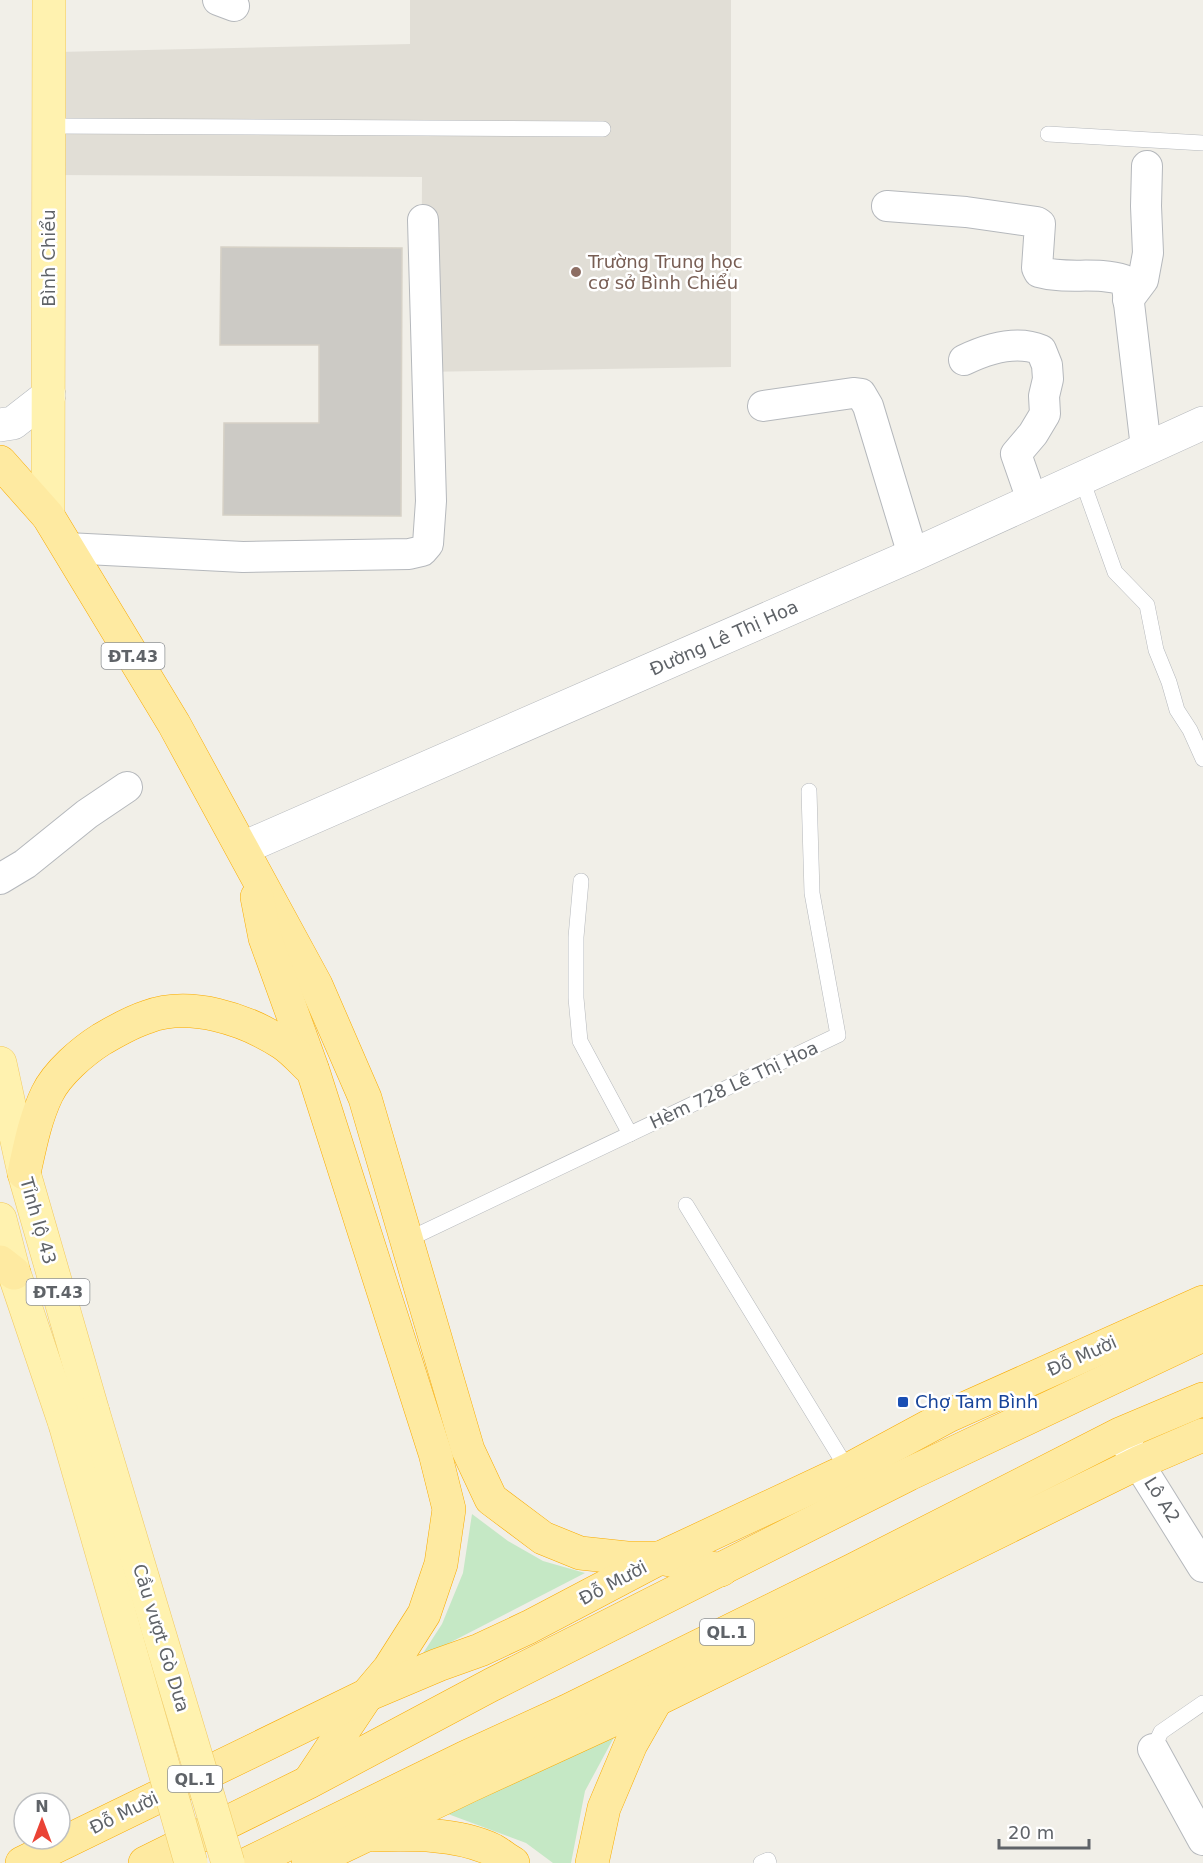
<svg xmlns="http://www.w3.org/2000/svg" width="1203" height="1863" viewBox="0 0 1203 1863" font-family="'DejaVu Sans',sans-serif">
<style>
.education{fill:#e1ded6}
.green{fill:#c5e8c5}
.building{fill:#cccac5;stroke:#d6d1c6;stroke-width:1.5}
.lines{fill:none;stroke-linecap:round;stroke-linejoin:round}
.service-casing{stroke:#b5b8bc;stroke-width:16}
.minor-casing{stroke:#b5b8bc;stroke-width:32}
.tertiary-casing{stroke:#b5b8bc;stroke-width:34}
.secondary-casing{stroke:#b6babf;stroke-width:34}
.primary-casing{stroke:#f2c960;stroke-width:34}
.trunk-casing{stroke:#f9ab00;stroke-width:34}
.service{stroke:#fff;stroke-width:15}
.minor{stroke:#fff;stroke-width:30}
.tertiary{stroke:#fff;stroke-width:33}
.secondary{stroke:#fff;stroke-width:33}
.primary{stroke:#fff2af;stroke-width:33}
.trunk{stroke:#feeaa1;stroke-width:33}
.primary-bridge-casing{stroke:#f2c960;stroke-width:34;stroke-linecap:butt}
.primary-bridge{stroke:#fff2af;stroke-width:33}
.education-dot{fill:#8d6e63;stroke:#fff;stroke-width:2}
.transit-dot{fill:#1a4fb4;stroke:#fff;stroke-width:2}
.labels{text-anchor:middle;stroke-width:5;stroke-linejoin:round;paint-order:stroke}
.shield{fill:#fff;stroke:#8f9295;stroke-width:1.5}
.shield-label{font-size:16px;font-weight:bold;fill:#5f6368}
.street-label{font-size:18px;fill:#5f6368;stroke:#fff}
.education-label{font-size:18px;fill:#785e54;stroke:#fff;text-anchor:start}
.transit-label{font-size:18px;fill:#164399;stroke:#fff;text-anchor:start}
</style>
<rect width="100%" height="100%" fill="#f1efe8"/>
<polygon class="education" points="410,0 731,0 731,367 421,372 422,177 53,175 58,52 410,44"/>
<g class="green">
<polygon points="472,1514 508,1541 543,1561 585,1573 420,1658 442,1624 463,1573"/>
<polygon points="619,1728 585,1791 571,1863 553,1863 526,1843 448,1814"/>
</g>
<polygon class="building" points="221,247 402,248 401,516 223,515 224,423 319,423 319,345 220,345"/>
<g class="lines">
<g class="service-casing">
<g id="service">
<polyline points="49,126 603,129"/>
<polyline points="1048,134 1203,143"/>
<polyline points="1081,477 1115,572 1147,605 1156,650 1169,682 1177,710 1190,730 1203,759"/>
<polyline points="581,881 576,937 576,998 580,1041 630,1134"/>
<polyline points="686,1205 848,1470"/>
<polyline points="407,1240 838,1035 812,893 809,791"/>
<polyline points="1153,1749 1161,1732 1203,1703"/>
<polyline points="761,1863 768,1860 769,1863"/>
</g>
</g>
<g class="minor-casing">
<g id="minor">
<polyline points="218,0 234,6"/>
<path d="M887 206 966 212 1037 222 1040 224 1037 268 1039 272C1067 280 1096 271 1124 280L1127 286 1146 448"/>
<polyline points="1128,300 1143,280 1148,253 1146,206 1147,166"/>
<path d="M964 360C987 349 1017 340 1041 350L1047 365 1048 379 1044 396 1045 414 1033 434 1016 454 1032 500"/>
<polyline points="763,406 853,393 861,394 868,406 913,555"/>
<polyline points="67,548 243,557 409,554 422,551 428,544 431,501 423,220"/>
<polyline points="0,879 25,864 87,814 127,787"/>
<polyline points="1120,1434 1203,1567"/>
<polyline points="1153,1749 1203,1840"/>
</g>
</g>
<g class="tertiary-casing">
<polyline id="tertiary" points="243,848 913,555 1203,423"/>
</g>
<g class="secondary-casing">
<polyline id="secondary" points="0,425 13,423 49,395"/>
</g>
<g class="primary-casing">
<g id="primary">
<polyline points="48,516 49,0"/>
<polyline points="0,1063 24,1173 93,1412"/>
<polyline points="0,1219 14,1273 65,1424"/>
</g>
</g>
<g class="trunk-casing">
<g id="trunk">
<polyline points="0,462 48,516 174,724 316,985 365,1098 468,1450 491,1499 543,1538 580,1553 627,1558 660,1558 721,1570"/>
<polyline points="257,897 265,938 312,1068"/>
<path d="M24 1173C30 1146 35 1119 47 1094 57 1073 83 1051 102 1039 116 1031 131 1022 147 1017 190 1001 245 1019 282 1043 293 1050 303 1062 313 1071L435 1453 449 1509 441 1564 424 1614 389 1669 367 1695 311 1779"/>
<polyline points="0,1262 14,1273"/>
<path d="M374 1835C412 1834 457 1833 493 1850 500 1854 506 1859 513 1863"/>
<polyline points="22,1863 367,1695 438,1665 480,1650 529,1627 660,1558 848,1470 948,1416 1203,1302"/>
<polyline points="145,1863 309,1782 491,1685 909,1474 1203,1335"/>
<polyline points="249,1863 464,1758 567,1711 853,1570 1120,1434 1203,1399"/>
<polyline points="308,1863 471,1785 656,1700 1138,1463 1203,1435"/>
<polyline points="592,1863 604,1808 631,1744 656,1700"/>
</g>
</g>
<use href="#service" class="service"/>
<use href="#minor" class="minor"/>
<use href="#tertiary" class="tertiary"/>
<use href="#secondary" class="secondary"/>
<use href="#primary" class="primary"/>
<use href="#trunk" class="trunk"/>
<g class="primary-bridge-casing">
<g id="primary-bridge">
<polyline points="93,1412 228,1863"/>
<polyline points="65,1424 191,1863"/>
</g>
</g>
<use href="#primary-bridge" class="primary-bridge"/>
</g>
<circle class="education-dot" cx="576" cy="272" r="6"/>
<rect class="transit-dot" x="897" y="1396" width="12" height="12" rx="3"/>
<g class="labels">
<g class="shield">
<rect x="101.5" y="643" width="63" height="26" rx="4.5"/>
<rect x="26.5" y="1279" width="63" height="26" rx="4.5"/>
<rect x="700" y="1619" width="54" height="26" rx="4.5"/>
<rect x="168" y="1766" width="54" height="26" rx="4.5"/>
</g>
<g class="shield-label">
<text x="133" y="662">ĐT.43</text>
<text x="58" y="1298">ĐT.43</text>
<text x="727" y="1638">QL.1</text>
<text x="195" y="1785">QL.1</text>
</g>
<g class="street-label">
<text transform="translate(49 258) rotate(-90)" y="6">Bình Chiểu</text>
<text transform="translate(724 638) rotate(-24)" y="6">Đường Lê Thị Hoa</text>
<text transform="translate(734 1085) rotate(-25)" y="6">Hèm 728 Lê Thị Hoa</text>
<text transform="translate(38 1221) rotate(74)" y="6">Tỉnh lộ 43</text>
<text transform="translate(1082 1356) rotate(-24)" y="6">Đỗ Mười</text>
<text transform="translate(1162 1500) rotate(58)" y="6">Lô A2</text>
<text transform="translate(613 1583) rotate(-28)" y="6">Đỗ Mười</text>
<text transform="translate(161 1638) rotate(73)" y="6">Cầu vượt Gò Dưa</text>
<text transform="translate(124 1813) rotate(-26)" y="6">Đỗ Mười</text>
</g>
<g class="education-label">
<text x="588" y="268">Trường Trung học<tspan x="588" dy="21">cơ sở Bình Chiểu</tspan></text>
</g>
<g class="transit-label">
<text x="915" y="1408">Chợ Tam Bình</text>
</g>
</g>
<g transform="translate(42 1821)"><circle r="28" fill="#ffffff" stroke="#bfc1c3" stroke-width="1.5"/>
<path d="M0-4.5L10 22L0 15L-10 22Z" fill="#ea4335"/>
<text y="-9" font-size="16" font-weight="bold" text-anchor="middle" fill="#5f6368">N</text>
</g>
<path d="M999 1839v9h90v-9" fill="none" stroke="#5f6368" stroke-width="3"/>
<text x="1008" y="1839" font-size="18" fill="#5f6368" stroke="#ffffff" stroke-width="4.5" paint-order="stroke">20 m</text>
</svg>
